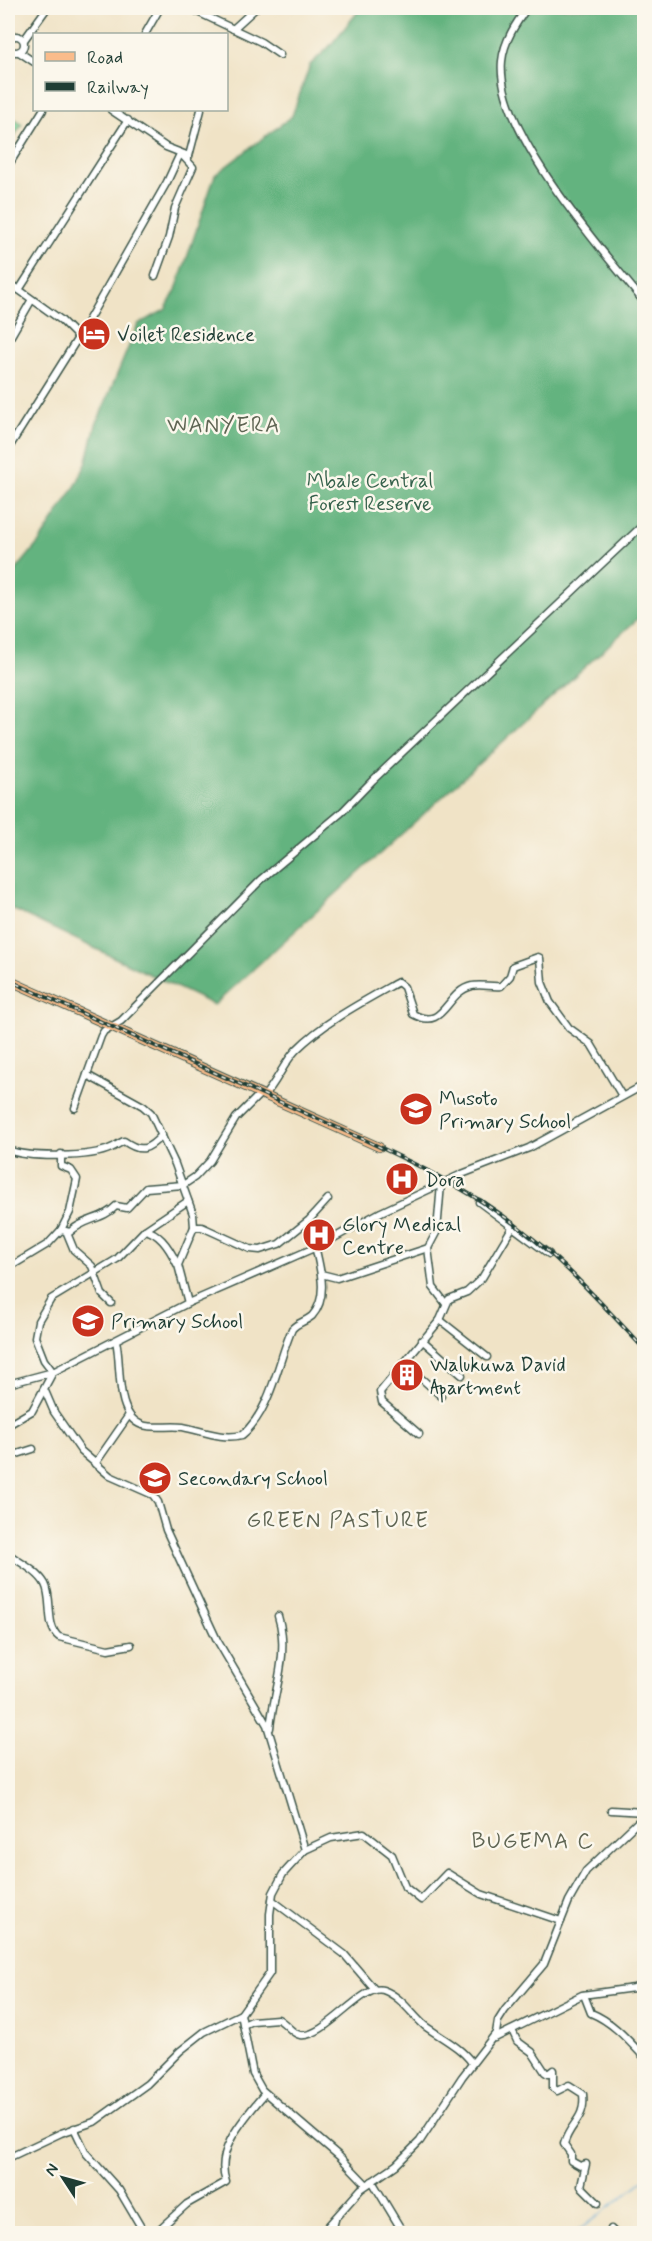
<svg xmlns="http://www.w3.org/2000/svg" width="652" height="2241" viewBox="0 0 652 2241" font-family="Mynerve,sans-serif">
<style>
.green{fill:#7ad196;stroke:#4c8765;stroke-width:1.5}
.forest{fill:#63b37f;stroke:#41785a;stroke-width:1.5}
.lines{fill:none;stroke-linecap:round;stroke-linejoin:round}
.stream{stroke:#5ea8d6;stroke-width:1.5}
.minor-casing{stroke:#3e564a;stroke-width:9}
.major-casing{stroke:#3e564a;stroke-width:10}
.minor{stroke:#fff;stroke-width:6}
.major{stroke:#fabc8b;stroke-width:8}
.rail-casing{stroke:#1f3d34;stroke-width:4}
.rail{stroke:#fbf7ec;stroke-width:1.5;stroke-dasharray:4.5;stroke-linecap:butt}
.labels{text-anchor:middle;stroke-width:5;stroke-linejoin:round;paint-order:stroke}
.poi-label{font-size:20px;fill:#1f3d34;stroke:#fbf7ec;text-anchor:start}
.park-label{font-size:20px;fill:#36624c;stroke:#fbf7ec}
.quarter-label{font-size:22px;letter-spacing:1.5px;fill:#5f6553;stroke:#fbf7ec}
</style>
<rect width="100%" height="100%" fill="#fbf7ec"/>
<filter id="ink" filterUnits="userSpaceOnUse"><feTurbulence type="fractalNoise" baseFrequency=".0167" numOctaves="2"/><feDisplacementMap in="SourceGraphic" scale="12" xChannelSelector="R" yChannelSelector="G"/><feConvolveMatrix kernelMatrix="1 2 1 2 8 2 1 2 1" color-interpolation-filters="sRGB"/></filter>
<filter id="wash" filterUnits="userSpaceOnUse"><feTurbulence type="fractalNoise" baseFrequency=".008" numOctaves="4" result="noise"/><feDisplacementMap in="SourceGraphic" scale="24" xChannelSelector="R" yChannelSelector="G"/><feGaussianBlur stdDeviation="1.35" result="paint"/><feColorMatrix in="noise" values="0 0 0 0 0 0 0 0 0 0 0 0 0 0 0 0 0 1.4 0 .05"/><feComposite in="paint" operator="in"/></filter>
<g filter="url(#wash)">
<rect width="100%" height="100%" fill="#f0e3c6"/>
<polygon class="green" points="8,114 22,124 8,146"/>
<polygon class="forest" points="361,8 644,8 644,613 214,1005 8,907 8,580 40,541 76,485 86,464 96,425 138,324 165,310 176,290 215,175 292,116 310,65 329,47"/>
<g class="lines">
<polyline class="stream" points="574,2234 644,2180"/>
</g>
</g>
<g filter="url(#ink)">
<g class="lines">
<g class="minor-casing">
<g id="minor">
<polyline points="189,8 261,42 280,55"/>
<path d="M527 8C516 23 504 41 502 61 495 130 602 250 644 302"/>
<polyline points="233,29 256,8"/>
<polyline points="145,34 160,8"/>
<circle cx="16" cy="44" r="8"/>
<polyline points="24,40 47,8"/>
<polyline points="19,52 34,62"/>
<polyline points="111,110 166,147 189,156 201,110"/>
<polyline points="8,166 43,110"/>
<polyline points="155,276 169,237 175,208 193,167 181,154"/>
<polyline points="8,282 61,320 78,337"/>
<polyline points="19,290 128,120"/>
<polyline points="8,341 31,301"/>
<polyline points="8,449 81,333 167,182 180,154"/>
<polyline points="87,1075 143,1106 151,1113 175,1164 193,1214 194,1227 178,1265 188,1303"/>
<path d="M264 1096C277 1082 283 1064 296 1050 324 1022 364 1001 398 982L404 987 413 1014C445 1032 445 992 472 986 480 984 492 987 501 986L510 976 513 966 538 957 540 958 542 982 550 1002 569 1028 591 1044 622 1096"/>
<polyline points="75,1108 101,1036 104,1031 121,1021 261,880 341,813 373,780 644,524"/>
<path d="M8 1150C28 1158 91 1158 111 1148 116 1146 119 1143 124 1141 141 1153 148 1150 162 1135"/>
<polyline points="479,1202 549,1254"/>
<polyline points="194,1227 202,1227 250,1249 260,1250 279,1244 309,1220 328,1199"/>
<path d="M61 1230 70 1232C84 1218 103 1220 116 1206L127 1208 146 1188 183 1185 195 1177 210 1161 236 1118 260 1094"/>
<path d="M145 1230C161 1233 171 1251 177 1264"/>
<polyline points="67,1233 74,1250 92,1266 102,1294 111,1303"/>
<polyline points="428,1248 433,1287 446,1304"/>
<polyline points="8,1268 48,1244 61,1230 70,1212 77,1179 71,1170 61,1166 61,1154"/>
<polyline points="321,1274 337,1278 428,1248 437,1231 441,1184"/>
<polyline points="440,1320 487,1357"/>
<polyline points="422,1340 462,1375"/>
<path d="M116 1341C122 1364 114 1415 142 1425 155 1429 170 1425 183 1427 203 1431 222 1440 242 1435 271 1411 278 1361 292 1329 298 1322 305 1322 312 1316 329 1297 320 1268 315 1246"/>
<polyline points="404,1363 441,1396"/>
<polyline points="8,1384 53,1372 188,1303 321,1245 381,1212 462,1174 529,1148 644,1085"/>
<polyline points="45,1391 54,1412 81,1451 110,1476 153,1495 158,1502 166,1530 217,1640 267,1725 305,1850 283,1874 273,1893 270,1914 270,1973 241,2014 253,2074 262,2090 339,2156 366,2184"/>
<polyline points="8,1425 32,1411 53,1372 44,1360 35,1337 38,1321 51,1299 117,1259 145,1230 188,1201"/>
<polyline points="419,1434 382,1402 380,1392 440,1320 449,1299 467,1292 482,1278 513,1226"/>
<polyline points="8,1457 33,1449"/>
<polyline points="95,1464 129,1415"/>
<path d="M8 1554C19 1562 38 1571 45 1584 53 1599 45 1626 59 1637L108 1649 131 1645"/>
<path d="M270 1728C274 1689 290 1654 278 1616"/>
<polyline points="611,1810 644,1812"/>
<polyline points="305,1850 331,1838 364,1833 392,1855 405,1887 421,1900 447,1873 481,1894 561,1921"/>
<polyline points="272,1900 344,1954 375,1990"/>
<path d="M584 1995 591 2013C613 2022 628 2040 644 2057"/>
<path d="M243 2025 252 2021 278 2019C286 2023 292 2034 300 2035 325 2039 363 1983 383 1990 401 1996 412 2015 425 2026 440 2037 461 2047 472 2063"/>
<path d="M512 2030 517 2041 532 2052 545 2072 548 2074 553 2070V2088L557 2091 569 2085 583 2094C586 2120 570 2122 564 2144L571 2154V2161L580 2166 586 2164 581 2186 598 2203"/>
<polyline points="495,2038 582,1995 634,1988 644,1983"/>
<polyline points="74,2128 86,2153 119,2190 145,2234"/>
<polyline points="8,2158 61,2133 94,2122 147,2084 180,2051 204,2032 241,2014"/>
<polyline points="372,2181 404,2234"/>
<polyline points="611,2229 616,2234"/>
<path d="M154 2234 187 2204 226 2182C214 2149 245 2118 265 2093"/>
<polyline points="321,2234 361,2189 396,2165 420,2141 462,2077 496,2033 498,2021 505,2010 544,1964 569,1901 586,1871 644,1816"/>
<polyline points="331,2234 335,2220"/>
</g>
</g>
<g class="major-casing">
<polyline id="major" points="8,980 379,1147"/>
</g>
<use href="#minor" class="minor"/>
<use href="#major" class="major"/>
<g class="rail-casing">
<path id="rail" d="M8 980 365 1140C407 1160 451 1181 490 1207 549 1245 597 1298 644 1349"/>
</g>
<use href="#rail" class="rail"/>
</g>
</g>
<defs>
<g id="hotel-disc" transform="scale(1.725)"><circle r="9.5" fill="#c8321e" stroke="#fbf7ec"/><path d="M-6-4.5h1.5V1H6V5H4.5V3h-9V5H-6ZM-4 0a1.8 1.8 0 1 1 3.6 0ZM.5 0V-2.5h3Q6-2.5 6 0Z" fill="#fff"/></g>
<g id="school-disc" transform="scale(1.725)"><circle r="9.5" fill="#c8321e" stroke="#fbf7ec"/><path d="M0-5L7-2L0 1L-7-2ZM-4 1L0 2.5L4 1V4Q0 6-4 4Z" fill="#fff"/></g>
<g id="hospital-disc" transform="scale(1.725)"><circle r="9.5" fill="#c8321e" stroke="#fbf7ec"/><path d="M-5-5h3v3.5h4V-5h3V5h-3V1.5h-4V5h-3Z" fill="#fff"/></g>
<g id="building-disc" transform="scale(1.725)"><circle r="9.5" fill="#c8321e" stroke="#fbf7ec"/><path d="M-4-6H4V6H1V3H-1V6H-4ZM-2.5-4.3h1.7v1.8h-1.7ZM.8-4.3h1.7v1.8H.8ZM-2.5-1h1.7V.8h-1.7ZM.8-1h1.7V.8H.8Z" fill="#fff"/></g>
</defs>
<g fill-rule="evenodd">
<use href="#hotel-disc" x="94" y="334"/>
<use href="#school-disc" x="416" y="1109"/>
<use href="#hospital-disc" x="402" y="1179"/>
<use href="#hospital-disc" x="319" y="1235"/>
<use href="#school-disc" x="88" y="1321"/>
<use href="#building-disc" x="407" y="1375"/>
<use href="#school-disc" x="155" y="1478"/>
</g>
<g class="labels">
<g class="poi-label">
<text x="117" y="341">Voilet Residence</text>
<text x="439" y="1105">Musoto<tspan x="439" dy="23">Primary School</tspan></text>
<text x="425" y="1186">Dora</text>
<text x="342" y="1231">Glory Medical<tspan x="342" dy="23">Centre</tspan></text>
<text x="111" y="1328">Primary School</text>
<text x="430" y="1371">Walukuwa David<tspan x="430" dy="23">Apartment</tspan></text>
<text x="178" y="1485">Secondary School</text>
</g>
<g class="park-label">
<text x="370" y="487">Mbale Central<tspan x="370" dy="23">Forest Reserve</tspan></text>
</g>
<g class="quarter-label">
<text x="224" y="432">WANYERA</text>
<text x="338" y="1527">GREEN PASTURE</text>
<text x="533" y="1848">BUGEMA C</text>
</g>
</g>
<rect width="652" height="2241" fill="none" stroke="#fbf7ec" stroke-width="30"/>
<rect x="33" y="33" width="195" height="78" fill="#fbf7ec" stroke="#a3ada2" stroke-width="1.5"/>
<rect x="45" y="52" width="30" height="9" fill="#fabc8b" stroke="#a3ada2" stroke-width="1.5"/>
<text x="87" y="63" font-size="18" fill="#1f3d34">Road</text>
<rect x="45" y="82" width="30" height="9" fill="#1f3d34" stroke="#a3ada2" stroke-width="1.5"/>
<text x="87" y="93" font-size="18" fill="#1f3d34">Railway</text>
<g transform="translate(63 2178) rotate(306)" stroke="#fbf7ec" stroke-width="4.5" paint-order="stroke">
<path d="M0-4.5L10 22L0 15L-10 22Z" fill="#1f3d34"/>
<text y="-9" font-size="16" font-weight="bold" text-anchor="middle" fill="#1f3d34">N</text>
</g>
</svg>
